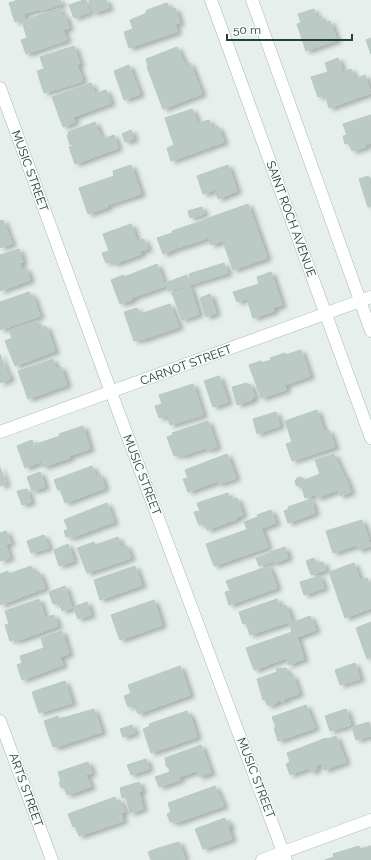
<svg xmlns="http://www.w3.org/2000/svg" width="371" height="860" viewBox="0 0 371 860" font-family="Raleway,sans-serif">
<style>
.building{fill:#bbcac4;stroke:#b8c9c2;filter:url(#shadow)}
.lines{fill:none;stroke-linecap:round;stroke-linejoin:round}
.minor-casing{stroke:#a8b8b2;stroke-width:13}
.tertiary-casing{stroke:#a8b8b2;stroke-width:13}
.minor{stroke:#fff;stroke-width:12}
.tertiary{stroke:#fff;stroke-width:12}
.labels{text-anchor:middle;stroke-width:3;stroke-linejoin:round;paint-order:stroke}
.street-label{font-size:12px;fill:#24423a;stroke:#f7fbf9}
</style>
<defs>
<filter id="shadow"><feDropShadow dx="4.5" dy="2.5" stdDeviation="2" flood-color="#0004"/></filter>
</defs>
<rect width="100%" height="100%" fill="#e6efeb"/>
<g class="building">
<polygon points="15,0 60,0 62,4 41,11 40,9 23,14 25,18 15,22 9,3 16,1"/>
<polygon points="84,0 86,0 90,12 74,18 69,5"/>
<polygon points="89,0 106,0 109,8 93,13"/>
<polygon points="167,3 170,10 175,8 180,23 175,24 177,32 129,48 124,32 133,29 130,20 145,14 147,10"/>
<polygon points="60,8 62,16 65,15 69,28 63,30 67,40 26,54 21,40 27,38 22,21"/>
<polygon points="314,9 316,17 321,16 323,24 330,21 337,40 306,51 297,24 301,23 298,14"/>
<polygon points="371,38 371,54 366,40"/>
<polygon points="74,46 80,64 77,65 83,81 44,93 37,71 44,69 40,57"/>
<polygon points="177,47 185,64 190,63 202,94 163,109 147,67 148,66 146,59"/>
<polygon points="338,58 343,72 351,69 355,79 365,75 371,93 329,108 325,95 318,97 311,77 328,72 325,63"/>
<polygon points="129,65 140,94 124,100 114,71"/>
<polygon points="91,83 95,94 106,90 111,103 73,117 75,122 63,127 52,97"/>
<polygon points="192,109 198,123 209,120 212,128 218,126 224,142 171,161 167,148 174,145 165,118"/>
<polygon points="371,115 371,143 365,145 366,147 352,151 349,143 345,144 343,136 347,135 343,124"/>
<polygon points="95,122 100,135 73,145 72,144 70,145 67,135 69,134 68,132"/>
<polygon points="131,130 134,139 125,142 122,134"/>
<polygon points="101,135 103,139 114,135 118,148 75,164 69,147"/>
<polygon points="131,165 141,194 107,205 108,207 88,214 79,188 114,176 113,171"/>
<polygon points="228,165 237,191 218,199 215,190 203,194 197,176"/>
<polygon points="368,176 369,179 371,178 371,206 368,207 359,179"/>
<polygon points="248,204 267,258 233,270 223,241 211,245 203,220"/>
<polygon points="202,207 204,214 190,218 188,211"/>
<polygon points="3,220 12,244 0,248 0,221"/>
<polygon points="202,221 208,238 178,248 172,231"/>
<polygon points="131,224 137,241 144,239 148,249 140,251 141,254 114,264 112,261 106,263 102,253 109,251 103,234"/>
<polygon points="172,233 177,248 163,254 157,238"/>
<polygon points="19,249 23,262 20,263 22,270 26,268 30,280 0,291 0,255"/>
<polygon points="224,263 228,273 192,284 189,274"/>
<polygon points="157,264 165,286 131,298 132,300 120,304 111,280 123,275 124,277"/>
<polygon points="271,272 282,305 273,308 274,311 253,318 247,299 237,302 233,292 259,284 257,277"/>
<polygon points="187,275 191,285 168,291 165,283"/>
<polygon points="190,287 199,314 182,320 172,293"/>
<polygon points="29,292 31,296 33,296 40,316 0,330 0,302"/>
<polygon points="210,294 216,313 206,317 200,298"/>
<polygon points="170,304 179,327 141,340 140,339 134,341 124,312 137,308 140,314"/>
<polygon points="36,321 39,329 46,326 55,351 15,366 5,341 12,338 9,330"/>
<polygon points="301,350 310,376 285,385 286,390 261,398 249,365 261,361 262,363 271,360 270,358 285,353 285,355"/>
<polygon points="0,354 6,371 0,374"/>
<polygon points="53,359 56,368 61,367 67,385 28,399 18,371"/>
<polygon points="8,372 10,379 0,383 0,374"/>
<polygon points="219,376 228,402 213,407 204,381"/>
<polygon points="247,383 247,385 250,384 255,397 252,398 252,400 237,405 232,387"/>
<polygon points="193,384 203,415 170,425 167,416 159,418 155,406 162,404 159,395"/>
<polygon points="317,410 324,432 329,430 335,447 292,461 286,444 292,442 285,421"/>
<polygon points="276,412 280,426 257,434 253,419"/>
<polygon points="208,421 217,447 207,450 206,448 181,456 180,454 174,456 167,437 173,435 172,433"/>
<polygon points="83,426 90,449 69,456 70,458 43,467 36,444 60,436 59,434"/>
<polygon points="32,440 40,462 25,468 17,446"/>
<polygon points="227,454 236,478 219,484 218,481 188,492 183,479 188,478 185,470"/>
<polygon points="334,454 344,476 345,476 351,492 340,496 338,490 317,498 316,494 305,498 302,488 296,485 295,481 297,478 300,477 305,480 320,474 315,460"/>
<polygon points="92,466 96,476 100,474 105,488 65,503 60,489 58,490 54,480"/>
<polygon points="0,467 6,484 0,486"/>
<polygon points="40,472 45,487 32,491 27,477"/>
<polygon points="27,489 31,502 22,505 17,491"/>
<polygon points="228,493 230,500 237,498 243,515 236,517 237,519 207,530 204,523 199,525 194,512 200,511 197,503"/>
<polygon points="311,499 315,513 288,523 284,511 289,509 288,507"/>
<polygon points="107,503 114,522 71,538 71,536 66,537 64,531 68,529 64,520"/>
<polygon points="271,510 276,523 262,528 261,524 247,529 244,522 258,517 257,515"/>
<polygon points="362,520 371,546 358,550 357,545 333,553 326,531"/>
<polygon points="260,525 268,547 214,566 206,544"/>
<polygon points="6,531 11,543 5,544 10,558 0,561 0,533"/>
<polygon points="44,535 49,548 31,553 27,541"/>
<polygon points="118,537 121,547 126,545 131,558 87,573 77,548 94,542 95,545"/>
<polygon points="68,544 74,561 59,566 54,550"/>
<polygon points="285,547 288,558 274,563 270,552"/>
<polygon points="270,553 273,561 259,566 256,558"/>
<polygon points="314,558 316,564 323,562 326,570 311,575 306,561"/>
<polygon points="354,563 360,580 367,578 369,584 371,583 371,608 345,618 329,572"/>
<polygon points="31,566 34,573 39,572 45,588 0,605 0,574 8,571 9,574"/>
<polygon points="135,566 142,585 100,600 94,580"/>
<polygon points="269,566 277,588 229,605 225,592 230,591 226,581"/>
<polygon points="320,576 324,588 304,595 300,582"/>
<polygon points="65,586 72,608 62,611 59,602 53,604 49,592"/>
<polygon points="39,599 45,618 54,615 58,626 16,641 15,639 10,641 5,625 9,624 5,611"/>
<polygon points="277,599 280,607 286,605 292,621 250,635 246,623 243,624 239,612"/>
<polygon points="154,600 162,625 120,640 111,615"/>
<polygon points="87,602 91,615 78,619 73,607"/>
<polygon points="310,616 316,630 297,637 304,659 288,665 286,658 254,670 246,648 292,632 289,624"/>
<polygon points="371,622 371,657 367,659 356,628"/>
<polygon points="62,631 69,654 60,657 63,665 22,680 17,665 22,663 20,656 44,648 41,638"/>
<polygon points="355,663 360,679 340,685 335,670"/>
<polygon points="180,666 190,695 138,714 135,705 128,707 124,696 131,693 128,685"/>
<polygon points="282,668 282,669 286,668 289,677 293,675 299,694 284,699 285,700 281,702 280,700 277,701 277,703 269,706 269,704 267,705 265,699 263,700 257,679 277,672 276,669"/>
<polygon points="65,681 72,703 39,713 32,692"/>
<polygon points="306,705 315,728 278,741 274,728 276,727 272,717"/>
<polygon points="94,709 102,732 57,747 56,746 53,747 44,721 58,716 59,719"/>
<polygon points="346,709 351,725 330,731 325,716"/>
<polygon points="187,711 188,715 190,715 197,737 151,753 143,729 150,726 149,724"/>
<polygon points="369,722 371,730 371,736 356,740 352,727"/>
<polygon points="132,725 135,733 123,737 120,729"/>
<polygon points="336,736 346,762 324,770 322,763 316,766 316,770 311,772 308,768 290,775 286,764 290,762 287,753 326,738 327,739"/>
<polygon points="201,745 211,773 199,777 197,771 179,777 180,780 159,787 155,777 170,772 169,768 166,766 165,758"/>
<polygon points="146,759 149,769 131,775 127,765"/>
<polygon points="88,762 92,773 86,775 91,787 67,795 64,787 61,788 59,782 61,781 58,772"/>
<polygon points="139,782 142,791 139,792 143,809 130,813 126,797 122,798 120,788"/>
<polygon points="215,786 224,806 175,823 174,821 170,822 167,814 171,812 168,803"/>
<polygon points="115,797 116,802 120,800 125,812 121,813 123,821 79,836 75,826 73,827 68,814"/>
<polygon points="225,818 226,822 228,821 230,826 228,827 232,839 203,849 195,829"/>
<polygon points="179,842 185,859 167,860 162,847"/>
<polygon points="359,846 360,849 371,846 371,860 325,860 334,857 333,854"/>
<polygon points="161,847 165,860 151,860 148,852"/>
</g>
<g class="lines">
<g class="minor-casing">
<g id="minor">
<polyline points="211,0 371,438"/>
<polyline points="252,0 371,331"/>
<polyline points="0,88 111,392 286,860"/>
<polyline points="0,432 371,297"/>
<polyline points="0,721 52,860"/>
</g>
</g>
<g class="tertiary-casing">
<polyline id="tertiary" points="262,860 371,820"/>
</g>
<use href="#minor" class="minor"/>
<use href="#tertiary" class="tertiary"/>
</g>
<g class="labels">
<g class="street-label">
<text transform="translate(30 171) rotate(70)" y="4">MUSIC STREET</text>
<text transform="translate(291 219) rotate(70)" y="4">SAINT ROCH AVENUE</text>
<text transform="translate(186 365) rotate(-20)" y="4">CARNOT STREET</text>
<text transform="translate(142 475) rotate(69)" y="4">MUSIC STREET</text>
<text transform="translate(256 778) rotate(69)" y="4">MUSIC STREET</text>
<text transform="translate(26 790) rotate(70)" y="4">ARTS STREET</text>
</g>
</g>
<path d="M227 34v6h125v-6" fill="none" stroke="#24423a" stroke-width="2"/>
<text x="233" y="34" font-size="12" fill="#24423a" stroke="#f7fbf9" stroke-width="3" paint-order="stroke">50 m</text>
</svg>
